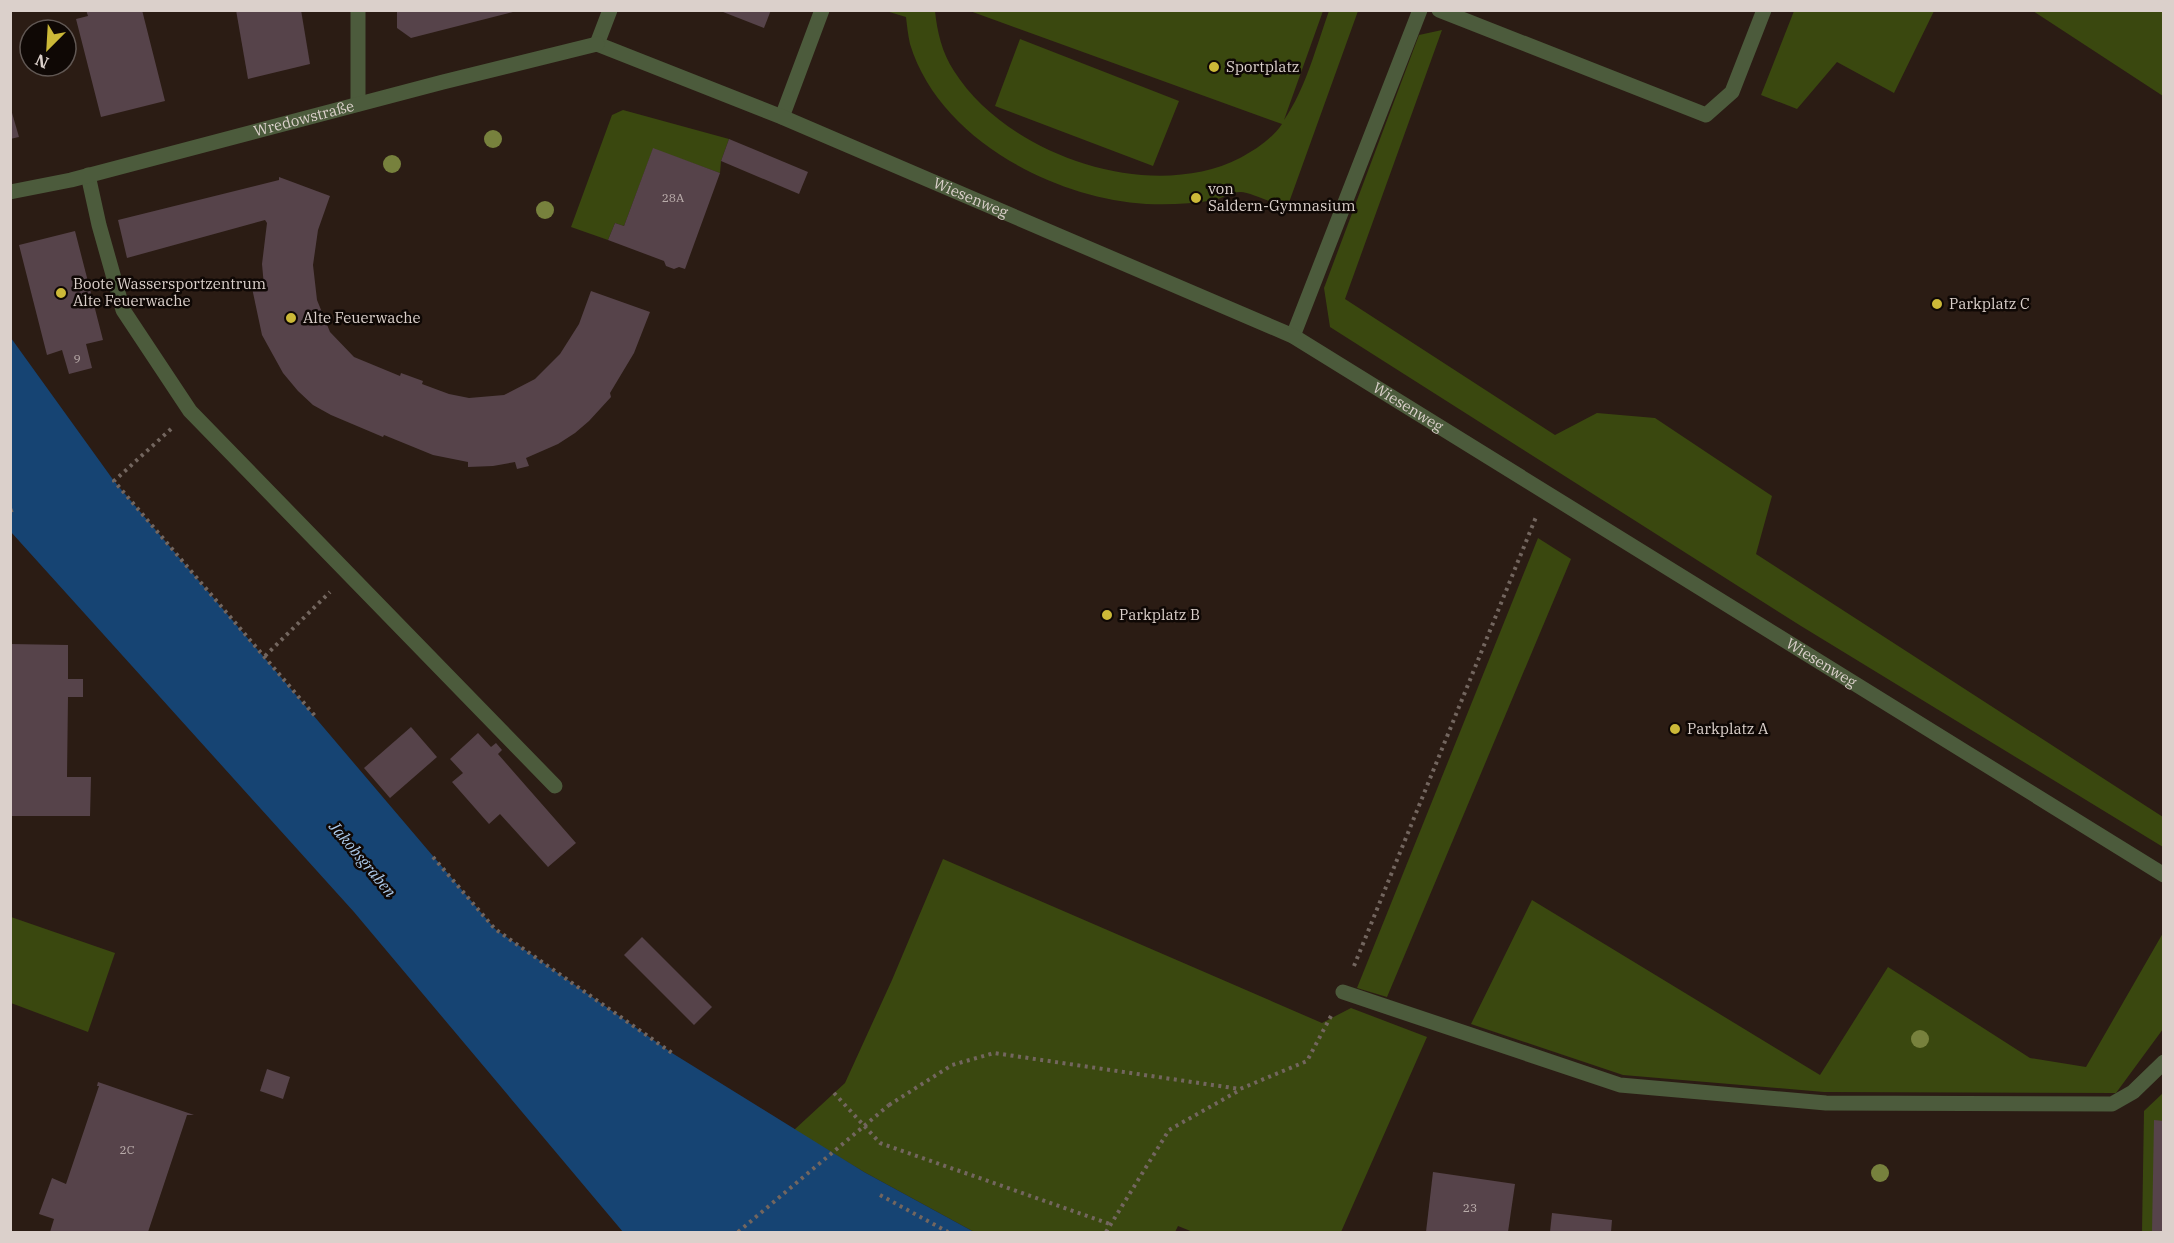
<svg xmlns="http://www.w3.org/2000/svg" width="2174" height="1243" viewBox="0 0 2174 1243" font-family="'IBM Plex Serif',serif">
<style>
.green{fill:#3a480f}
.water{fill:#164473}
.building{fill:#56434a}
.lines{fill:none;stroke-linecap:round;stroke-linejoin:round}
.path{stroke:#73665f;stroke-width:4;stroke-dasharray:3 4.5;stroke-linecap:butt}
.lane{stroke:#4c5b3c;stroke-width:15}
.street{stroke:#4c5b3c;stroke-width:15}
.path-bridge{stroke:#73665f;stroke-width:4;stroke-dasharray:3 4.5;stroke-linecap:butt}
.tree{fill:#77813d}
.poi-dot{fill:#ccb938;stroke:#0f0805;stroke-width:2}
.labels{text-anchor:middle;stroke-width:5;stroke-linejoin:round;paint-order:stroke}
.number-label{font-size:12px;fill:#baadab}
.poi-label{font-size:15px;fill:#dbd0cb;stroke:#0f0805;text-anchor:start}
.street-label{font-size:15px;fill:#dbd0cb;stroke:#0f0805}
.water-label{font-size:16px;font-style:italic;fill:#accbed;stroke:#0f0805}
</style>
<rect width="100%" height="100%" fill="#2b1c14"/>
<g class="green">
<path d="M886 11H935C937 31 942 53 954 71 1007 155 1150 204 1240 158 1255 150 1272 139 1282 124L970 11H1323L1284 120C1306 88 1316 47 1329 11H1358L1287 208C1277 205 1248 191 1240 192 1232 192 1223 198 1214 200 1192 204 1169 205 1146 204 1053 198 939 139 910 44 908 35 907 26 906 17Z"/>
<polygon points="1794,11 1794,10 1934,11 1894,93 1837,62 1797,109 1761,95"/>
<polygon points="2033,11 2163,11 2163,96"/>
<polygon points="1442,30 1345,299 1555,435 1597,413 1655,418 1772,496 1756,554 2163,817 2163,847 1801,626 1330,327 1324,288 1419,35"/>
<polygon points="1020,39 1179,101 1153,166 995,106"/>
<polygon points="623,110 729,139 721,161 720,173 653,149 624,226 615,223 608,240 571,227 612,115"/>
<polygon points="1538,538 1571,559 1387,997 1357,988"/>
<polygon points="943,859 1322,1023 1351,1008 1427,1037 1341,1232 1193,1232 1178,1226 1175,1232 974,1232 864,1172 794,1130 845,1083 892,980"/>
<polygon points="1532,900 1820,1075 1888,967 2030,1058 2086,1067 2163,933 2163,1029 2116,1093 1824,1092 1623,1075 1471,1024"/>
<polygon points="11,917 115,953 88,1032 11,1003"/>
<polygon points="2163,1093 2163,1232 2142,1232 2144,1111"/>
</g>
<polygon class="water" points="11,338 114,481 495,929 672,1053 864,1172 974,1232 623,1232 354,912 11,532"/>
<g class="building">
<polygon points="86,10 142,10 165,101 101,117 76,19 88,16"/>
<polygon points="236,10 301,10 310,64 248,79"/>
<polygon points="397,10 517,10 517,11 411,38 397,28"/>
<polygon points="718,10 771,10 764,28"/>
<polygon points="10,106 19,137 10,139"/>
<polygon points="729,139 808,172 799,194 721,161"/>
<polygon points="653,148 720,173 685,269 679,267 674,269 666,266 664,261 608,240 615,223 624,226"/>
<polygon points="279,177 330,196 318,230 313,265 317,300 330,332 354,357 400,376 401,373 423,381 422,384 449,394 469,398 504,395 535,379 560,354 579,324 591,291 650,312 634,353 610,393 611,397 589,421 575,433 558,444 526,458 529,466 517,469 515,462 493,466 468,467 468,462 433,455 384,435 383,437 331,415 313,405 298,391 283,373 262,335 252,288 264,286 262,264 267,223 265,220 127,258 118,220 279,180"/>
<polygon points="75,231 103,340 86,344 92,368 69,374 62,350 47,355 19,245"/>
<polygon points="10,644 68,645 68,679 83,679 83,697 68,697 67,777 91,777 90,816 10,816"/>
<polygon points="411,727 437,757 390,798 364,768"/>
<polygon points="478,733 491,747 496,743 502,750 498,754 576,843 548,867 500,814 489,824 452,782 463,773 450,759"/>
<polygon points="642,937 712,1007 694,1025 624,955"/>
<polygon points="267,1069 290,1077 283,1099 260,1091"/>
<polygon points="98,1082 194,1115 187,1115 148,1232 50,1232 54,1219 39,1214 52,1178 66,1184 99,1086 97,1086"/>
<polygon points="2154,1120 2164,1121 2164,1232 2152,1232"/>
<polygon points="1433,1172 1515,1184 1508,1232 1426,1232"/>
<polygon points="1552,1213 1612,1220 1611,1232 1550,1232"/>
</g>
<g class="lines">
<g class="path">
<polyline points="171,429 114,481 315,716"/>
<polyline points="10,511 15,509"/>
<polyline points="265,656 330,592"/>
<polyline points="433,857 495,929 672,1053"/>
<polyline points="1354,966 1536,517"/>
<polyline points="834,1093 880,1143 1110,1224"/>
<polyline points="889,1105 952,1065 994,1053 1240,1089 1307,1061 1331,1016"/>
<polyline points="880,1195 948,1232"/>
<polyline points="1106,1232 1169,1130 1240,1090"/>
</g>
<g class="lane">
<polyline points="1439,10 1706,115 1732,92 1764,10"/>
<polyline points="782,117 822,10"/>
<polyline points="88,175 99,225 123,310 190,411 555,786"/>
<polyline points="1293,336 1420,10"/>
<polyline points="1343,992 1620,1085 1826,1103 2112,1104 2133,1092 2164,1062"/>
</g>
<g class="street">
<path id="s1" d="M597 44 782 117 1293 336 2164 875"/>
<polyline points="597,44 610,10"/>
<polyline points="358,104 358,10"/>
<path id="s2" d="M10 192 71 180 443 82 597 44"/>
</g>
<polyline class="path-bridge" points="738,1232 889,1105"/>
</g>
<g class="tree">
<circle cx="493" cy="139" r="9"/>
<circle cx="392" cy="164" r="9"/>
<circle cx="545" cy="210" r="9"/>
<circle cx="1920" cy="1039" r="9"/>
<circle cx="1880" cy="1173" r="9"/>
</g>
<g class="poi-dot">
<circle cx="1214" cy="67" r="6"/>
<circle cx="1196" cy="198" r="6"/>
<circle cx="61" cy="293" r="6"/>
<circle cx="1937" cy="304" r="6"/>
<circle cx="291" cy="318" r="6"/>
<circle cx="1107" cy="615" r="6"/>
<circle cx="1675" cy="729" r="6"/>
</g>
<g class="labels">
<g class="number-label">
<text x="673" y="202">28A</text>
<text x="77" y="363">9</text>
<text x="127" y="1154">2C</text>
<text x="1470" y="1212">23</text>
</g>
<g class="poi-label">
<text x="1226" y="72">Sportplatz</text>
<text x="1208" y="194">von<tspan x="1208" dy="17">Saldern-Gymnasium</tspan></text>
<text x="73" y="289">Boote Wassersportzentrum<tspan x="73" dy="17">Alte Feuerwache</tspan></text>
<text x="1949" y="309">Parkplatz C</text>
<text x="303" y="323">Alte Feuerwache</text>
<text x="1119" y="620">Parkplatz B</text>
<text x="1687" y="734">Parkplatz A</text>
</g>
<g class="street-label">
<text dy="5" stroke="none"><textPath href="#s2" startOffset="303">Wredowstraße</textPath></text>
<text dy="5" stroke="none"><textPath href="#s1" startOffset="404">Wiesenweg</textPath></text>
<text dy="5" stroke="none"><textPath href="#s1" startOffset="890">Wiesenweg</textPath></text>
<text dy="5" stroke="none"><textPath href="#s1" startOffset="1376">Wiesenweg</textPath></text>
</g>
<g class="water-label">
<text transform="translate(363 859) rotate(50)" y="6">Jakobsgraben</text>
</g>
</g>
<rect width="2174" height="1243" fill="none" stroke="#dbd0cb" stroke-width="24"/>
<g transform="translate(48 48) rotate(204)"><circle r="28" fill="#0f0805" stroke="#615854" stroke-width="1.5"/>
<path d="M0-4.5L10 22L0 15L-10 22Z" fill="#ccb938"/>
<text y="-9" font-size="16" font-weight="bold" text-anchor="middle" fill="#dbd0cb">N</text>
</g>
</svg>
